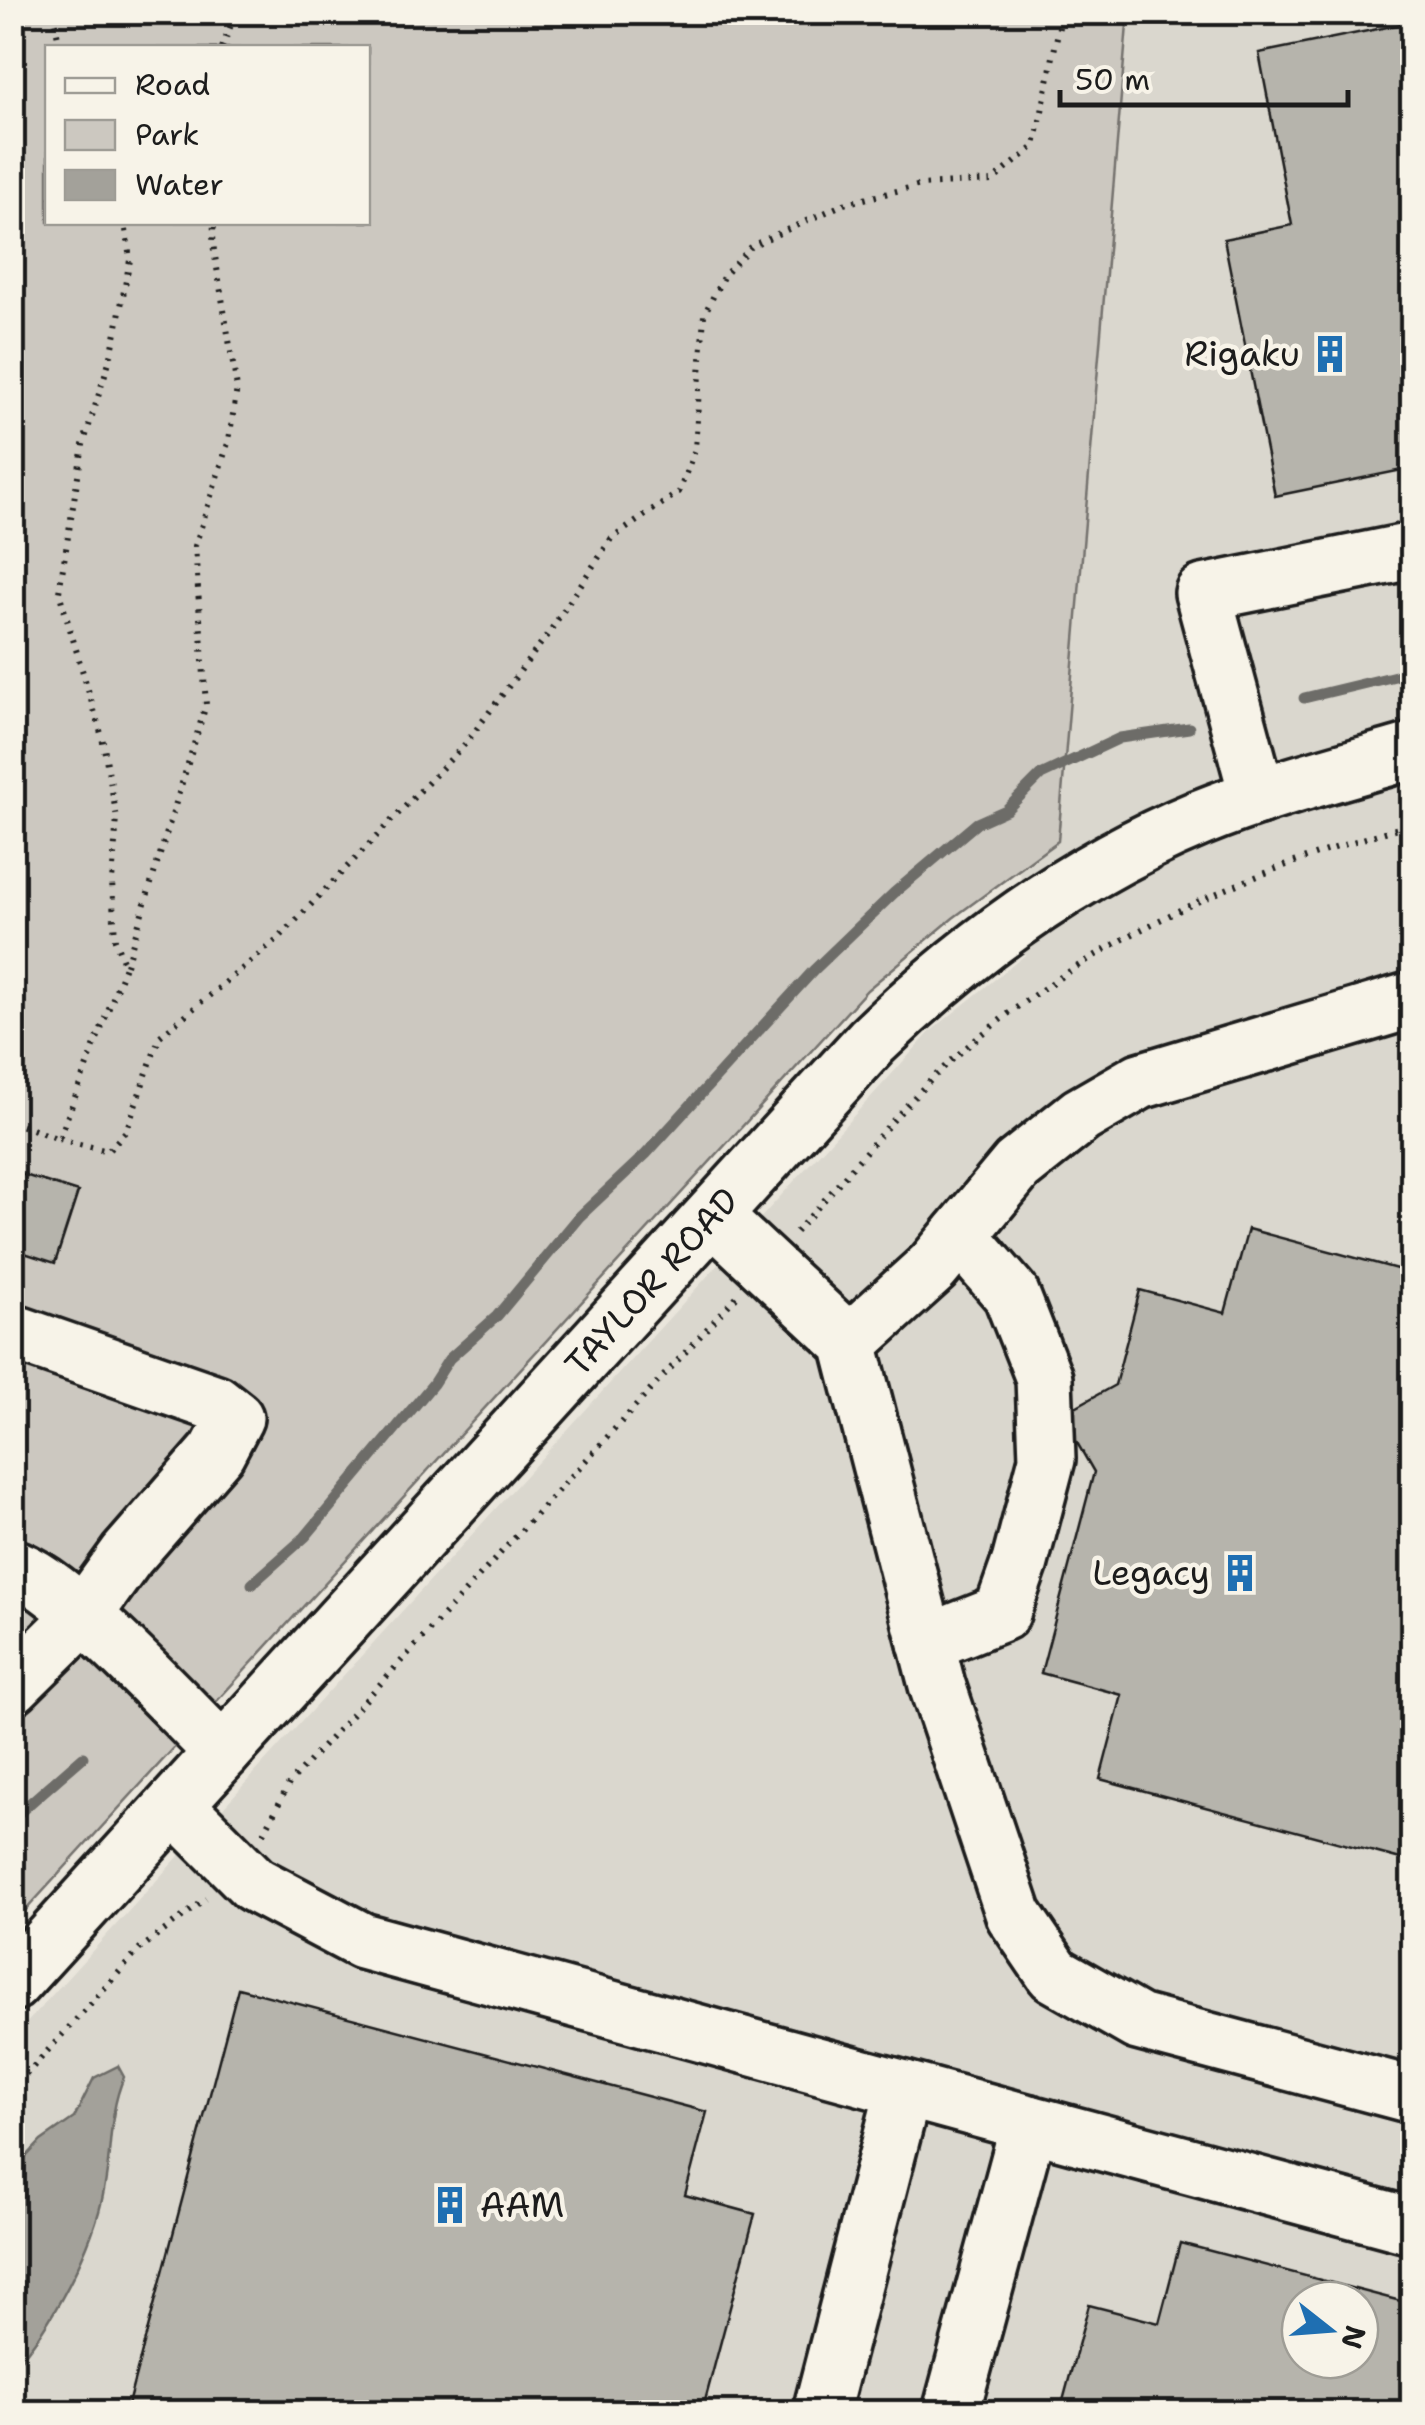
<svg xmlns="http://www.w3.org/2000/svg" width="1425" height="2425" viewBox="0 0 1425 2425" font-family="'Shantell Sans',sans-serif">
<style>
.built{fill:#dad7ce;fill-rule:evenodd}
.green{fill:#ccc8c0;stroke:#74726e;stroke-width:2.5;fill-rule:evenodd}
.water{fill:#a3a19a;stroke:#6d6c68;stroke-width:2.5}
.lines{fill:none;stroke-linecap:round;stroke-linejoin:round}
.stream{stroke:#6d6c68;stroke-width:11}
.building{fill:#b6b4ac;stroke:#1c1c1c;stroke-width:2.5;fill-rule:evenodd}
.minor-casing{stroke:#1c1c1c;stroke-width:62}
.path{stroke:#1c1c1c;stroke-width:6;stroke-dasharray:2.5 8;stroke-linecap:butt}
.minor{stroke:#f7f3e8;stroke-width:55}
.labels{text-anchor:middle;stroke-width:9;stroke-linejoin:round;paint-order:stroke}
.poi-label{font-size:35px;fill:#1c1c1c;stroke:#f7f3e8;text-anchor:end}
.street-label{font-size:35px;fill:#1c1c1c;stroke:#f7f3e8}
</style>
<rect width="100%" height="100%" fill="#eae6dc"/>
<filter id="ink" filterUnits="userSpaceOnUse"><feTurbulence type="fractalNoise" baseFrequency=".01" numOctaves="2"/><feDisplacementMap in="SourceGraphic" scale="20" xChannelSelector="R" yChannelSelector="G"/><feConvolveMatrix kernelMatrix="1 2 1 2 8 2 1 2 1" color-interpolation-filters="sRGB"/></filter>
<g filter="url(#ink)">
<path class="built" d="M1128 13H1412V2412H13L12 2039 931 1031 1025 955 1020 869 1058 841ZM1300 2300H1360V2360H1300Z"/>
<path class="green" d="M13 13H1128L1058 841 953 918 867 990 13 1924ZM48 48H368V222H48Z"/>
<path class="water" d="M118 2066 124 2077C108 2114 112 2151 104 2190 94 2246 51 2327 13 2368V2171L41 2141 74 2118 94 2078Z"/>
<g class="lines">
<g class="stream">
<polyline points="1304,698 1412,672"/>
<polyline points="252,1584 305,1537 433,1384 449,1359 497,1316 579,1217 646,1154 814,970 894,893 977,823 1006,810 1041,775 1120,738 1189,728"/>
<polyline points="12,1819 83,1757"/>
</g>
</g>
<g class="building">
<polygon points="1412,22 1412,468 1275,496 1224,239 1292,225 1259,53"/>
<polygon points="12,1171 78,1192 55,1263 12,1249"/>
<polygon points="1248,1229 1412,1273 1412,1862 1100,1779 1122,1695 1041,1673 1094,1472 1061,1415 1115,1385 1140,1290 1225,1313"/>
<polygon points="238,1988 707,2112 685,2195 755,2214 702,2412 126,2412"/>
<path d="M1180 2243 1412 2304V2412H1060L1089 2305 1159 2323ZM1300 2300H1360V2360H1300Z"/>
</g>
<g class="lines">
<g class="minor-casing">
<g id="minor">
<polyline points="1258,797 1203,593 1412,551"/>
<polyline points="713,1216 849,1343 937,1685 1014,1915 1054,1974 1138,2022 1412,2095"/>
<polyline points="12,1332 216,1403 235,1418 217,1452 127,1555 83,1616 12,1686"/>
<polyline points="849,1343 933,1267 1017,1166 1081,1115 1140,1081 1412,1000"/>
<path d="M12 1567C63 1581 179 1710 223 1752"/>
<polyline points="926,1643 1002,1613 1020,1562 1047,1459 1044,1378 1011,1294 960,1235"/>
<polyline points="175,1805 254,1884 362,1941 1029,2123"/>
<path d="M12 1983 872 1041C968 948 1076 869 1200 818 1269 790 1341 772 1412 751"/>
<polyline points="821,2412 904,2089"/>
<polyline points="951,2412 1029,2123 1412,2226"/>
</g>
</g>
<g class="path">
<polyline points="53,12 60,48"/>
<polyline points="222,48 236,12"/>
<polyline points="126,965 206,705 195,546 229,440 237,388 213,244 214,222"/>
<polyline points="12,1122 59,1139 125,966 115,940 112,881 117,818 102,737 59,592 83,445 112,352 130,260 125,222"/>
<polyline points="59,1139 108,1151 126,1131 160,1036 277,940 466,743 548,634 611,539 679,492 695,449 704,315 723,277 751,246 844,204 921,185 992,181 1035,146 1062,12"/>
<path d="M796 1232C847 1176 905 1100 961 1052 1093 938 1245 872 1412 824"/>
<polyline points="264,1833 290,1782 737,1296"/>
<polyline points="12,2090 141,1948 206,1899"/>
</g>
<use href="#minor" class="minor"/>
</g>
</g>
<defs>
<g id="building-bare" transform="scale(3)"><path d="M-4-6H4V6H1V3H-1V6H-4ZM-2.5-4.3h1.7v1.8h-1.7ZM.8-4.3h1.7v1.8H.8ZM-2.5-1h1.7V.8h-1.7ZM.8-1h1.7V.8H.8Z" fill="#1f6fb2" stroke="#f7f3e8" stroke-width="2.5" paint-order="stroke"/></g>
</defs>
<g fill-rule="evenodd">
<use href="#building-bare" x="1330" y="354"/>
<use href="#building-bare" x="1240" y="1573"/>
<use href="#building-bare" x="450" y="2205"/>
</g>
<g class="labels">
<g class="poi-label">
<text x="1300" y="366">Rigaku</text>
<text x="1210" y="1585">Legacy</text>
<text x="480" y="2217" text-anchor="start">AAM</text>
</g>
<g class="street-label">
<text transform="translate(652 1282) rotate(-48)" y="12">TAYLOR ROAD</text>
</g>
</g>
<rect width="1425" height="2425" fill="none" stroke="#f7f3e8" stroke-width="50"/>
<rect x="25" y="25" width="1375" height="2375" fill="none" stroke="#1c1c1c" stroke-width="4" filter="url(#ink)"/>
<rect x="45" y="45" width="325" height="180" fill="#f7f3e8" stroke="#9f9d96" stroke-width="2.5"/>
<rect x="65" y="78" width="50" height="15" fill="#f7f3e8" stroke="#9f9d96" stroke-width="2.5"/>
<text x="135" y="95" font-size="30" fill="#1c1c1c">Road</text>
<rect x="65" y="120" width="50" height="30" fill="#ccc8c0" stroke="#9f9d96" stroke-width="2.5"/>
<text x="135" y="145" font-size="30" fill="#1c1c1c">Park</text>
<rect x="65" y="170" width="50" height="30" fill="#a3a19a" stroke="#9f9d96" stroke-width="2.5"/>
<text x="135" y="195" font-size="30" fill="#1c1c1c">Water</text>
<g transform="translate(1330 2330) rotate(107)"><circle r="48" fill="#f7f3e8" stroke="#9f9d96" stroke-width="2.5"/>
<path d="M0-8L18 38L0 25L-18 38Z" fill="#1f6fb2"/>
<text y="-15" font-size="28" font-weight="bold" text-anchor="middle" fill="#1c1c1c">N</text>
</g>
<path d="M1060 90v15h288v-15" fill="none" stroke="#1c1c1c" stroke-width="5"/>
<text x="1075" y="90" font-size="30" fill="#1c1c1c" stroke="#f7f3e8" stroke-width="8" paint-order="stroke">50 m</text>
</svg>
